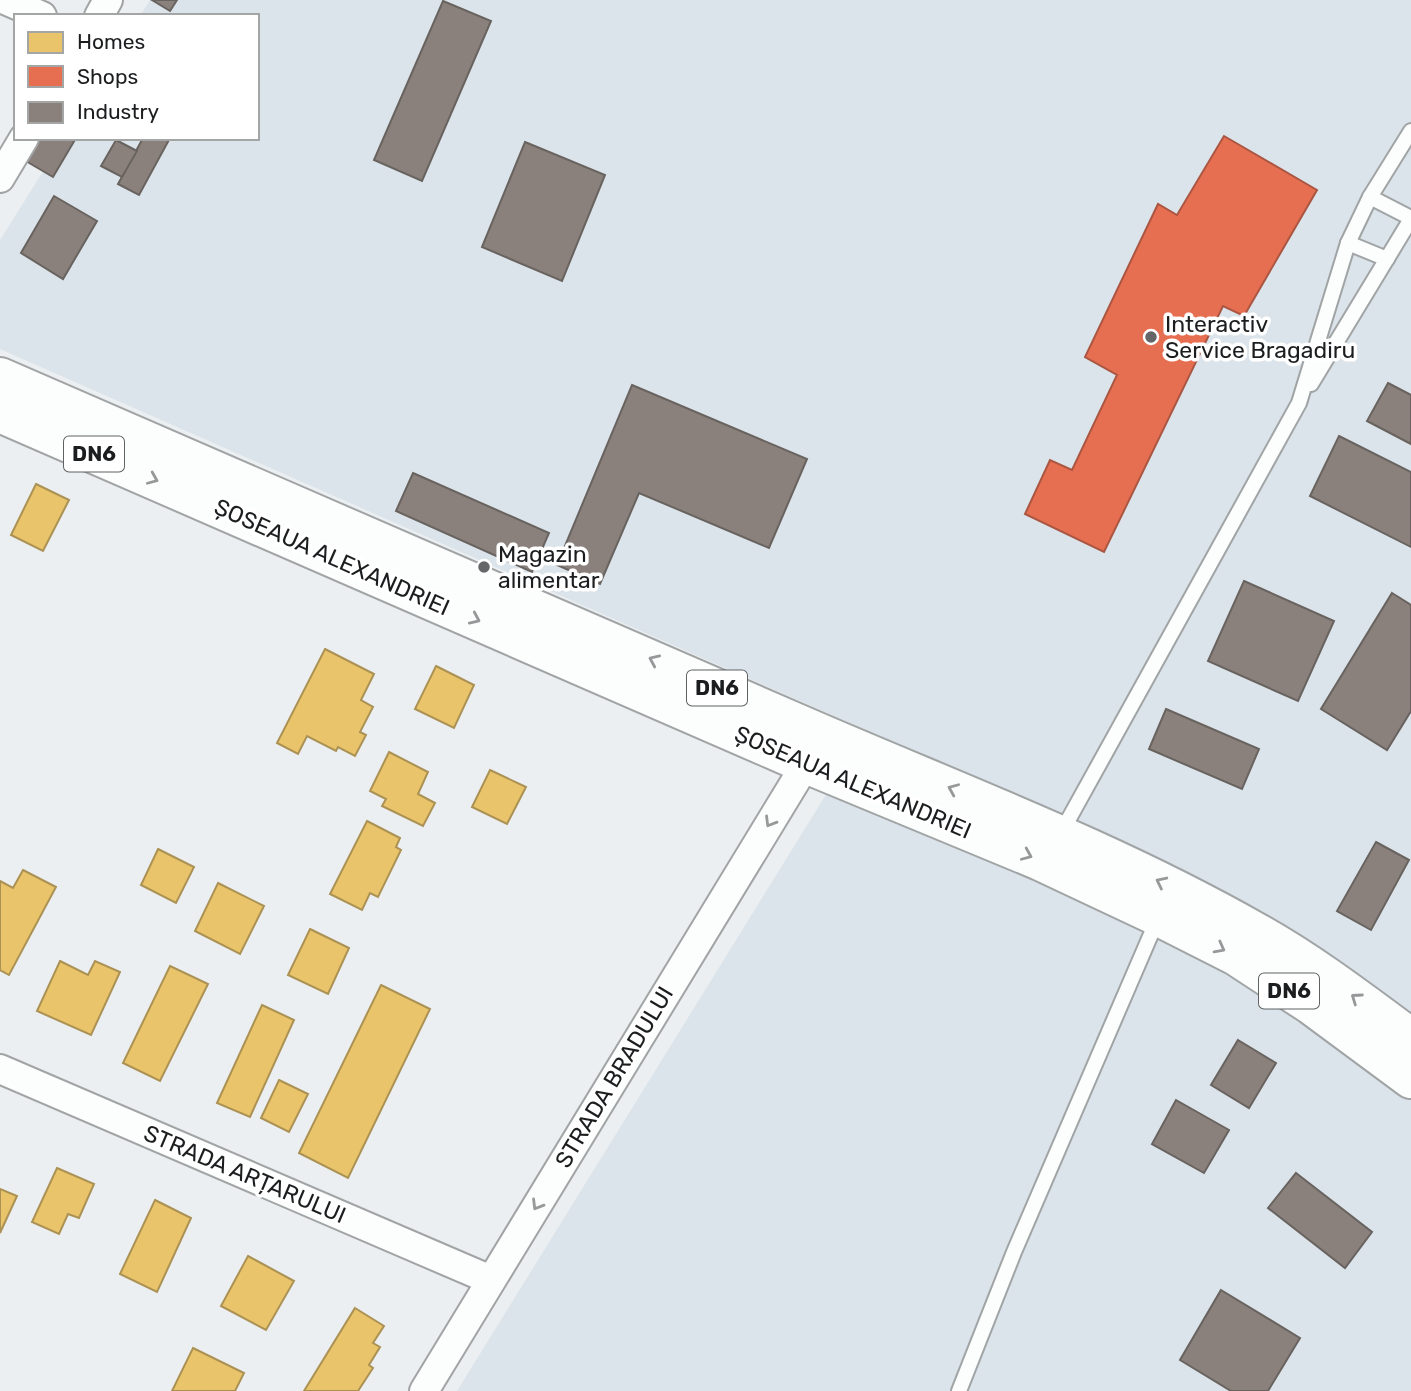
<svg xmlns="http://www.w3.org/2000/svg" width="1411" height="1391" viewBox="0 0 1411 1391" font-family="Rubik,sans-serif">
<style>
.built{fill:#dbe4ea}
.homes{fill:#e9c46a;stroke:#ab9254;stroke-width:2}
.shops{fill:#e76f51;stroke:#aa5642;stroke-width:2}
.industry{fill:#8a817c;stroke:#696360;stroke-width:2}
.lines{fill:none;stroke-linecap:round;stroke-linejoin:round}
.lane-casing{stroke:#a1a4a5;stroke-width:18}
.street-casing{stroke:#a1a4a5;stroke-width:32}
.highway-casing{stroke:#a1a4a5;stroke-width:42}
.lane{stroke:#fcfdfd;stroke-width:14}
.street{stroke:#fcfdfd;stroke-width:28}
.highway{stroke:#fcfdfd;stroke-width:38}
.oneway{stroke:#979899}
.poi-dot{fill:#646668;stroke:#fff;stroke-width:2.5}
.labels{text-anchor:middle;stroke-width:7;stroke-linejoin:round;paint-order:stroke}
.shield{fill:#fff;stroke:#5f6162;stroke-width:2}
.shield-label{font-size:21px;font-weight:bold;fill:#1b1d1f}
.poi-label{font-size:23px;fill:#1b1d1f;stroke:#fff;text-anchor:start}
.street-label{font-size:23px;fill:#1b1d1f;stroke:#fff}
</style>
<rect width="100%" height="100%" fill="#eceff1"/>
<polygon class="built" points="150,0 1411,0 1411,1391 457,1391 866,730 0,349 0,240 64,138 257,138 257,16 140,16"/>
<g class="homes">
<polygon points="36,484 69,500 43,551 11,535"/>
<polygon points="325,649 374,674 361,700 373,707 360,732 366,735 355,756 338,747 336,751 307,736 298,754 277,743"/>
<polygon points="436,666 474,685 454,728 415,709"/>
<polygon points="389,752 428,772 418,794 435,803 423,826 382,806 386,799 370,791"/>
<polygon points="490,770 526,787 507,824 472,807"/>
<polygon points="367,821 400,838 396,847 401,850 378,897 370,893 362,910 330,894"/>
<polygon points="158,849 194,867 176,903 141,885"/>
<polygon points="23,870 56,887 9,975 0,970 0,881 13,888"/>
<polygon points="218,883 264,906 240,954 195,931"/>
<polygon points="310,929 349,948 328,994 288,975"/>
<polygon points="60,961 88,975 95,961 120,972 91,1035 37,1011"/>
<polygon points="170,966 208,984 160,1081 123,1063"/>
<polygon points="381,985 430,1009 348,1178 299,1153"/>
<polygon points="262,1005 294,1020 250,1117 217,1103"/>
<polygon points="279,1080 308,1094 289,1132 261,1118"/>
<polygon points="57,1168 94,1184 79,1218 68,1214 59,1234 32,1222"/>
<polygon points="0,1189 17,1196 0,1233"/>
<polygon points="155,1200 191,1218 157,1292 120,1274"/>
<polygon points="248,1256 294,1281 266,1330 221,1306"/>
<polygon points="355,1308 384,1326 373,1343 380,1347 369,1365 373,1368 358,1391 304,1391"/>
<polygon points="193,1348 244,1373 235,1391 172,1391"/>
</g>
<polygon class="shops" points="1224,136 1317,190 1244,316 1223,306 1104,552 1025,514 1050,460 1072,470 1117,375 1085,357 1158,204 1177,215"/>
<g class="industry">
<polygon points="152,0 177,0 170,11"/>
<polygon points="443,1 491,21 422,181 374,160"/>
<polygon points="30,138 76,138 53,177 19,157"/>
<polygon points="143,138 170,138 139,195 118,184"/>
<polygon points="116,140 137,151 122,177 101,166"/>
<polygon points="525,142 605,175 562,281 482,247"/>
<polygon points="54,196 97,221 63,279 21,253"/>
<polygon points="1388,383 1411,395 1411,444 1367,421"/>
<polygon points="632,385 807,459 769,548 639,493 600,584 557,565"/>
<polygon points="1339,436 1411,472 1411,547 1310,496"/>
<polygon points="413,473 549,533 532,572 396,511"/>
<polygon points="1244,581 1334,621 1298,701 1208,661"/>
<polygon points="1392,593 1411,605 1411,711 1387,750 1321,709"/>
<polygon points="1166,709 1259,749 1242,789 1149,749"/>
<polygon points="1376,842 1409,860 1371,930 1337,911"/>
<polygon points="1238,1040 1276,1063 1249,1108 1211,1085"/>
<polygon points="1176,1100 1229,1130 1204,1173 1152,1144"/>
<polygon points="1296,1173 1372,1232 1345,1268 1268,1208"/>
<polygon points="1221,1290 1300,1338 1268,1391 1231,1391 1180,1360"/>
</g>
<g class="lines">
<g class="lane-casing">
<g id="lane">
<polyline points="1370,197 1411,218"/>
<polyline points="1348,243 1387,259"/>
<polyline points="1311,384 1411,219"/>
<polyline points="1061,833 1299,403 1348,243 1370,197 1411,131"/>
<polyline points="959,1391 1014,1252 1158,918"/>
</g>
</g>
<g class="street-casing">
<g id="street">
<polyline points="5,0 42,16"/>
<polyline points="99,16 108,0"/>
<polyline points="0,178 24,138"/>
<polyline points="0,1069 491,1280"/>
<polyline points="424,1391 806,764"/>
</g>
</g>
<g class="highway-casing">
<g id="highway">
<path d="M0 377C269 494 538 610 806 727 958 793 1112 850 1256 932 1310 962 1361 1001 1411 1038"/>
<polyline points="0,413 806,764 1040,861 1159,917 1236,956 1268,977 1311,1005 1411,1079"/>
</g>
</g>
<use href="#lane" class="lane"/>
<use href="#street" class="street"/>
<use href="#highway" class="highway"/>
</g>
<defs><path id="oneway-chevron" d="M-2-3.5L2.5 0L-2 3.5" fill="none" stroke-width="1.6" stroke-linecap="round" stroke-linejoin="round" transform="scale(1.75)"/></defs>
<g class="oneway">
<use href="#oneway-chevron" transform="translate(153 479) rotate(23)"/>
<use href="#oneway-chevron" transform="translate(475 619) rotate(24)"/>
<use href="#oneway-chevron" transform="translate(654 660) rotate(-156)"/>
<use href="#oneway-chevron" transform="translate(953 789) rotate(-157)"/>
<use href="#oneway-chevron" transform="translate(770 822) rotate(121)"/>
<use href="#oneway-chevron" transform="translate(1027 855) rotate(23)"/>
<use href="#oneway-chevron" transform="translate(1161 882) rotate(-154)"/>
<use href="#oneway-chevron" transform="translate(1220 948) rotate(28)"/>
<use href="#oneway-chevron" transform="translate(1356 998) rotate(-145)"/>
<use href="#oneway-chevron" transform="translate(537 1205) rotate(121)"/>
</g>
<g class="poi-dot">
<circle cx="1151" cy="337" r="7"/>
<circle cx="484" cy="567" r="7"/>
</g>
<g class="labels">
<g class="shield">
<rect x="64" y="436.5" width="60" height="35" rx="5"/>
<rect x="687" y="670.5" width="60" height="35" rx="5"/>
<rect x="1259" y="973.5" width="60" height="35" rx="5"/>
</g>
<g class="shield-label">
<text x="94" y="461">DN6</text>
<text x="717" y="695">DN6</text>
<text x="1289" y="998">DN6</text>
</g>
<g class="poi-label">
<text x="1165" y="332">Interactiv<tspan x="1165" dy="26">Service Bragadiru</tspan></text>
<text x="498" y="562">Magazin<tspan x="498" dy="26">alimentar</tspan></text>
</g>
<g class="street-label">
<text transform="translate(332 557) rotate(24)" y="8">ȘOSEAUA ALEXANDRIEI</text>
<text transform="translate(853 782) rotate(23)" y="8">ȘOSEAUA ALEXANDRIEI</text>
<text transform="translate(614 1077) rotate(-59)" y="8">STRADA BRADULUI</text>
<text transform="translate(245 1174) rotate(23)" y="8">STRADA ARȚARULUI</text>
</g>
</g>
<rect x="14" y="14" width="245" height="126" fill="#ffffff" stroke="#a4a5a5" stroke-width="2"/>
<rect x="28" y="32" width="35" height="21" fill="#e9c46a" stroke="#a4a5a5" stroke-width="2"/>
<text x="77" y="49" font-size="21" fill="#1b1d1f">Homes</text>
<rect x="28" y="66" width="35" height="21" fill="#e76f51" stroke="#a4a5a5" stroke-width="2"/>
<text x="77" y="84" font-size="21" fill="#1b1d1f">Shops</text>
<rect x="28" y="102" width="35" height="21" fill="#8a817c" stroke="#a4a5a5" stroke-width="2"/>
<text x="77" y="119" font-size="21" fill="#1b1d1f">Industry</text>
</svg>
